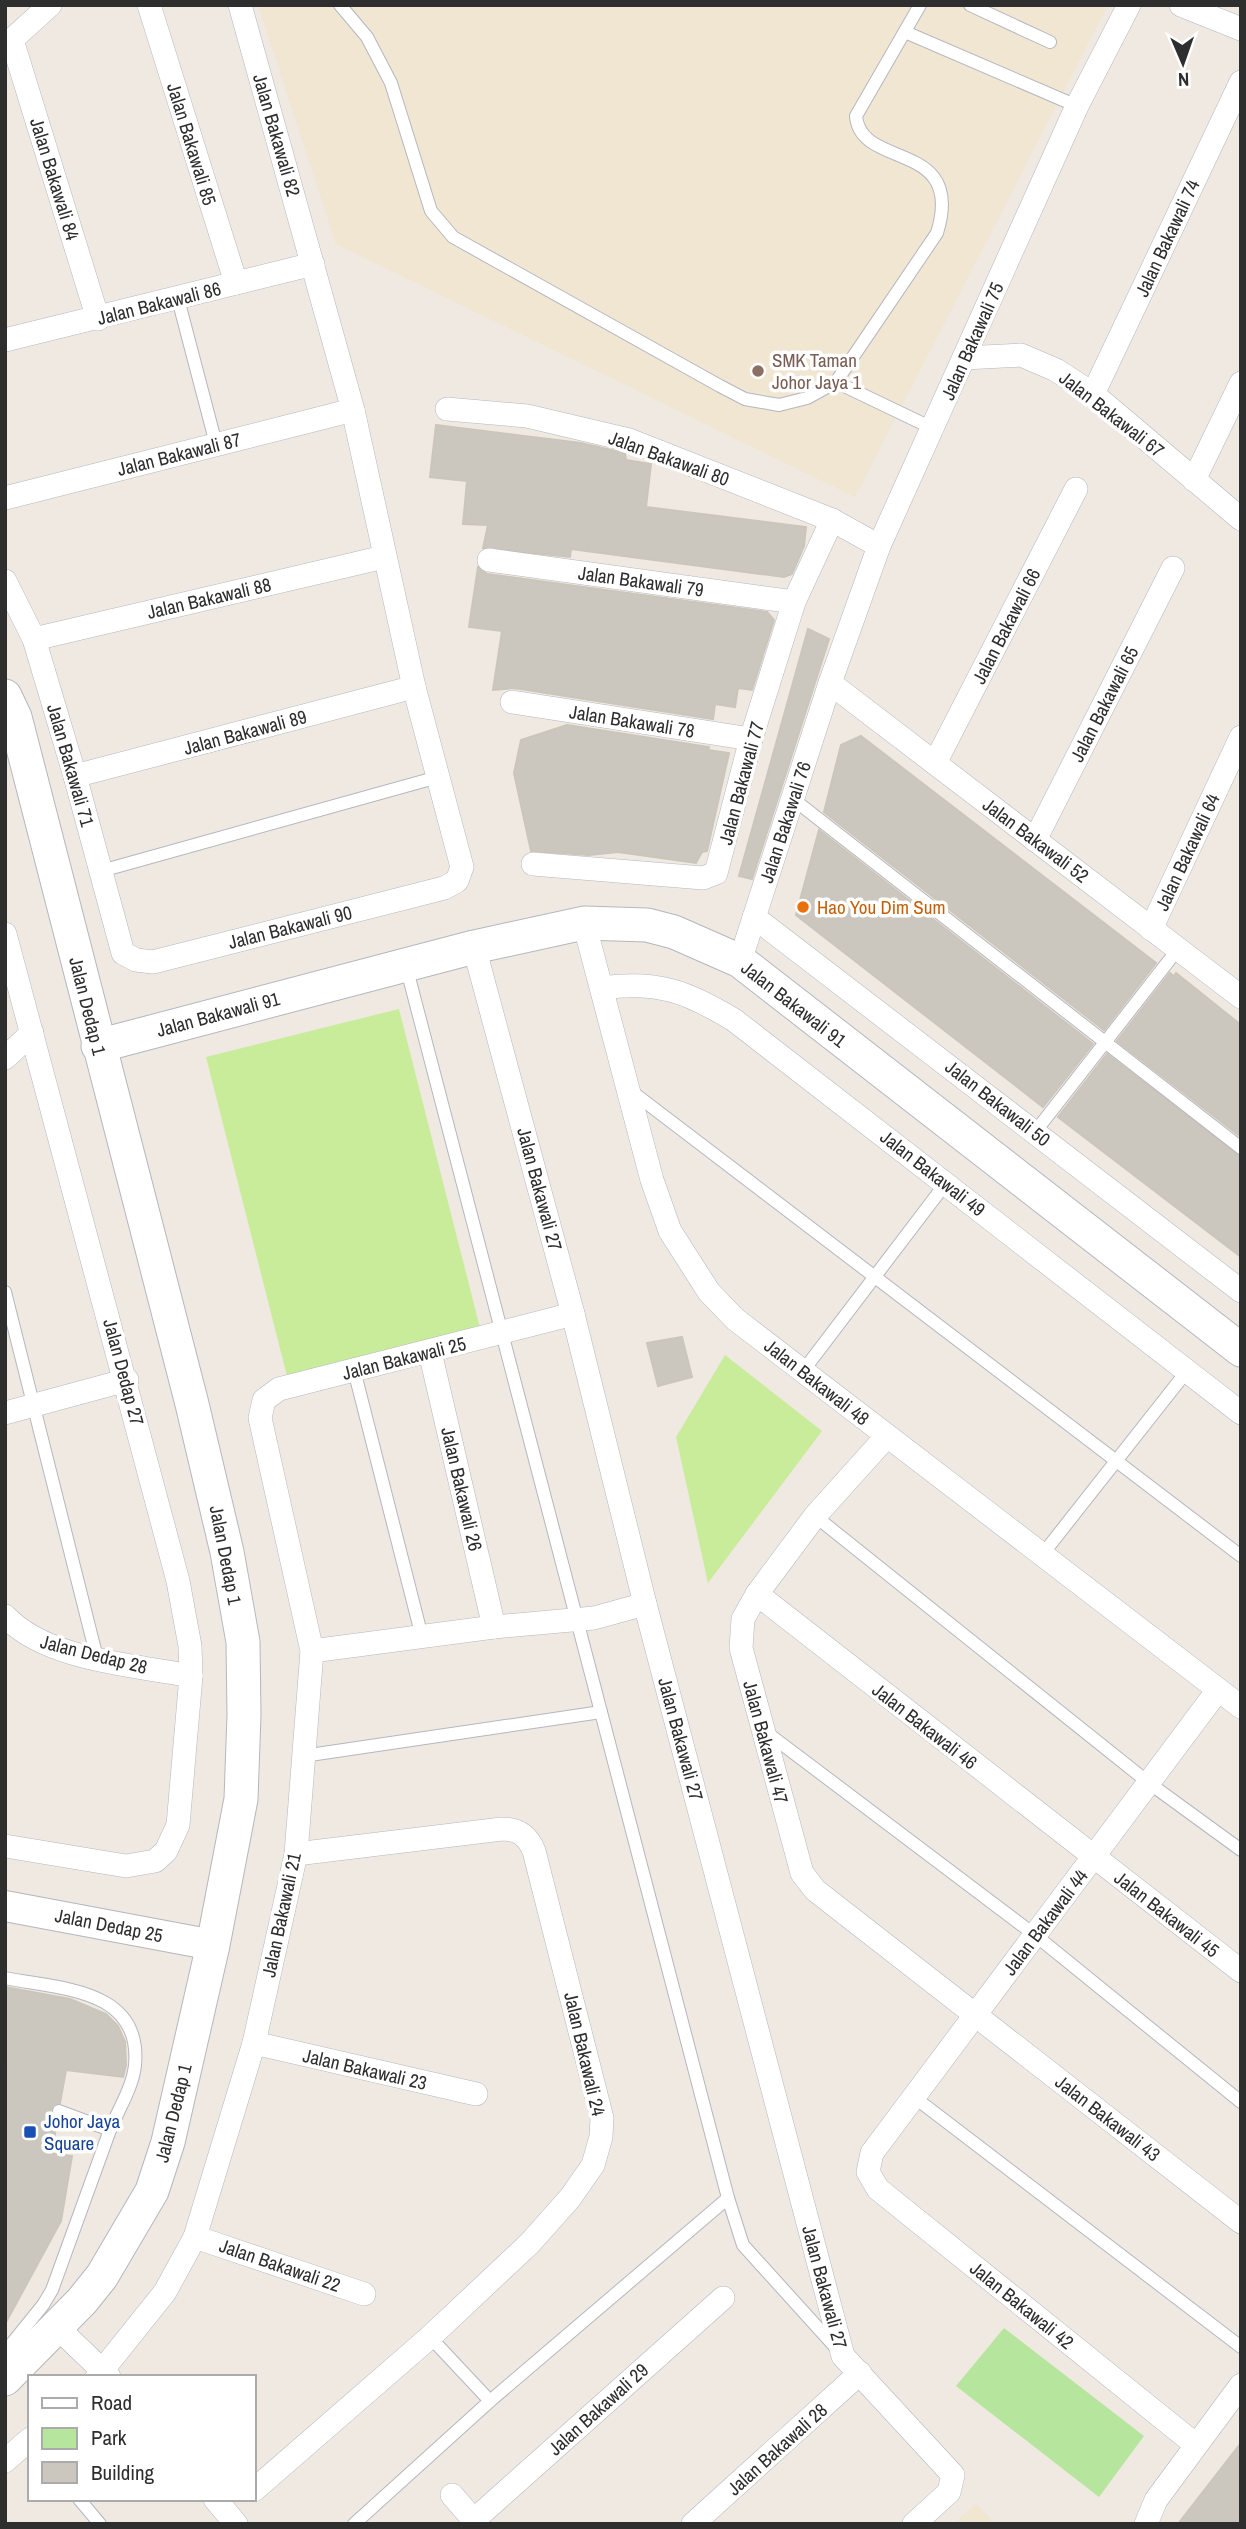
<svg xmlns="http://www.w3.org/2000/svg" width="1246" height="2529" viewBox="0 0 1246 2529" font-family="'Archivo Narrow',sans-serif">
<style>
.education{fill:#f0e6d1}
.green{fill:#b6e59e}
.pitch{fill:#c9ec9a}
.building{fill:#cbc7bf;stroke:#cbc5ba;stroke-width:2}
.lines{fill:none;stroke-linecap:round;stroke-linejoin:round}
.service-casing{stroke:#b4b7c1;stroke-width:14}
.minor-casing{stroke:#b4b7c1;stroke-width:24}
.tertiary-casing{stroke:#b4b7c1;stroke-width:32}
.secondary-casing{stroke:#b4b7c1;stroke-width:35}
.service{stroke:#fff;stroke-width:12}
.minor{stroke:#fff;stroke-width:23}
.tertiary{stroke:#fff;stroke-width:30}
.secondary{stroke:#fff;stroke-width:33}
.education-dot{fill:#8d6e63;stroke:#fff;stroke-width:2.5}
.food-dot{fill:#e8710a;stroke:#fff;stroke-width:2.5}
.transit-dot{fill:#1a4fb4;stroke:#fff;stroke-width:2.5}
.labels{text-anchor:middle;stroke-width:7;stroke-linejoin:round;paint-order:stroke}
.street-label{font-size:19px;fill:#2e2e2e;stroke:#fff}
.education-label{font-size:19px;fill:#785e54;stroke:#fff;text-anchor:start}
.food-label{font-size:19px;fill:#c56008;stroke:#fff;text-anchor:start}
.transit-label{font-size:19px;fill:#164399;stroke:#fff;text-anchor:start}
</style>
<rect width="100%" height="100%" fill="#efe9e1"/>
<g class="education">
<polygon points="258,5 1108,5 855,497 336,244"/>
<polygon points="976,2504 995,2524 954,2524"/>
</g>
<polygon class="green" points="1004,2328 1144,2436 1099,2497 956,2386"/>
<g class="pitch">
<polygon points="399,1009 480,1328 287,1376 206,1057"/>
<polygon points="725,1355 822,1431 708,1583 676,1437"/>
</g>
<g class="building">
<polygon points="436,425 581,443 625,453 626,460 651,464 646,507 806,527 804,546 792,574 784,577 571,549 570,557 483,548 488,525 463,524 467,481 430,477"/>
<polygon points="478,567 487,574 767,612 774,620 752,690 738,688 735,707 715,704 713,719 514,688 493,690 502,631 469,627"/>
<polygon points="808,629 829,639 752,879 739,876"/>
<polygon points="567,725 709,747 708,750 729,753 707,851 702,852 696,863 618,852 589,855 531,851 514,773 521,740"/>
<polygon points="861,736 1156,963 1104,1030 824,812 841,745"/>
<polygon points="819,830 1093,1044 1043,1107 796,915"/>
<polygon points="1170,973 1174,976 1176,973 1241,1025 1241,1137 1117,1041"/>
<polygon points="1107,1054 1241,1157 1241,1257 1058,1117"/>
<polygon points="682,1337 692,1377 658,1386 647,1343"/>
<polygon points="5,1987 70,1999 106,2014 118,2026 125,2042 126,2065 123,2077 66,2070 60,2103 53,2105 50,2112 57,2120 52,2153 72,2156 61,2221 5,2324 5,2083 8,2065 5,2065"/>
<polygon points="1241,2443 1241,2524 1178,2524"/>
</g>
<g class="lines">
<g class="service-casing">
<g id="service">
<path d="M340 5 367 37 391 83 431 211 453 237 720 386 745 399 779 405 807 398 836 382 937 233C966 139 860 170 856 116L920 5"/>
<polyline points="970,5 1050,42"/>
<polyline points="905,32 1077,106"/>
<polyline points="178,299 216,444"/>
<polyline points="836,382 932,428"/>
<polyline points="793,799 1241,1148"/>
<polyline points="101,871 438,777"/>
<polyline points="406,966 728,2198"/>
<polyline points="631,1091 1241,1556"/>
<polyline points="1035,1132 1178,949"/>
<polyline points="5,1292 97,1658"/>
<polyline points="354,1370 422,1637"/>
<polyline points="803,1371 946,1183"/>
<polyline points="815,1516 1149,1783 1241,1850"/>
<polyline points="1042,1555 1187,1371"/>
<polyline points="766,1732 1035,1935 1241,2102"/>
<polyline points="303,1756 601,1712"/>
<path d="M5 1978C59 1989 142 1988 135 2065 133 2087 118 2110 110 2130"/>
<polyline points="914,2097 1241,2347"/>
<polyline points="430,2337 490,2401"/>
<polyline points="5,2352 43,2305 52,2290 110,2130 59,2111"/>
<polyline points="79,2499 100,2524"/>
<polyline points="354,2524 490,2401 728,2198 743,2245 838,2350"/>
</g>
</g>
<g class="minor-casing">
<g id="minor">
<polyline points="149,5 236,283"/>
<polyline points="1181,5 1241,29"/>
<polyline points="12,40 98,319"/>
<polyline points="5,46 50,5"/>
<polyline points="5,340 313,264"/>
<polyline points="964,358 1021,355 1056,370 1093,394 1241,519"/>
<polyline points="1093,394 1241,82"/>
<polyline points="447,409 527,416 629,440 832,520 879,546"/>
<polyline points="1194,480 1241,383"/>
<polyline points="5,498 353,410"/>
<polyline points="489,560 794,602"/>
<polyline points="5,581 34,639 75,776 123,953 136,960 153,962 444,888 457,881 462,867 414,687 353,410 240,5"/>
<polyline points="34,639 384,557"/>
<polyline points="830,683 1241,997"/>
<polyline points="512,702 751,739"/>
<polyline points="935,763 1076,489"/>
<polyline points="75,776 414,687"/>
<polyline points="1035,840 1173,568"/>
<polyline points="533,864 703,878 716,873 751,739 794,602 832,520"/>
<polyline points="754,917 1241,1291"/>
<polyline points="584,923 652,1180 670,1231 709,1292 735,1319 1241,1707"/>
<polyline points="1151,929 1241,737"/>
<polyline points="5,934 178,1581 190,1646 191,1676 178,1825 166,1851 155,1861 126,1866 5,1846"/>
<polyline points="474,947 573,1314 645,1604 843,2356 953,2475 949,2492 914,2524"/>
<polyline points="740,961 830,683 879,546 1077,106 1129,5"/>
<path d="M602 988C657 980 688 992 734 1020L1241 1413"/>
<polyline points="5,1058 32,1033"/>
<polyline points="430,1352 494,1627"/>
<polyline points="5,1413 127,1380"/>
<polyline points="887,1436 815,1516 757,1594 743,1619 741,1648 802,1873 815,1890 1241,2222"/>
<polyline points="757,1594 1241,1971"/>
<path d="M5 1616C46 1660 134 1665 191 1676"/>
<polyline points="312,1651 494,1627 594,1618 645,1604"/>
<polyline points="254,2043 476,2094"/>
<polyline points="195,2237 364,2294"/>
<polyline points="57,2327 109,2377"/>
<polyline points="97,2377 165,2292 195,2237 254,2043 296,1854 312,1651 260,1418 264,1400 279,1389 573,1314"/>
<polyline points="1196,2445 878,2189 868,2172 872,2153 1218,1690"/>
<polyline points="5,2461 30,2439"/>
<path d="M254 2490 430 2337 530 2243 570 2198 593 2165 601 2137 602 2118 534 1851C528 1836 518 1829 502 1829L296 1854"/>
<polyline points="452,2495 477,2524"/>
<polyline points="215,2499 236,2524"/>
<polyline points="474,2520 723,2298"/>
<polyline points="693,2524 860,2373"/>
<polyline points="1146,2524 1156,2500 1241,2385"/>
</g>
</g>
<g class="tertiary-casing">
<polyline id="tertiary" points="5,1906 213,1945"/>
</g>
<g class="secondary-casing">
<g id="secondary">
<polyline points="5,696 15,717 192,1404 227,1552 243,1642 244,1715 241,1799 213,1945 168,2142 152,2191 102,2276 82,2301 5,2379"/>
<polyline points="98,1046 474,947 584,923 647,925 674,932 740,961 1241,1350"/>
</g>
</g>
<use href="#service" class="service"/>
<use href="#minor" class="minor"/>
<use href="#tertiary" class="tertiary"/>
<use href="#secondary" class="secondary"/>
</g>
<circle class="education-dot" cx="758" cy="371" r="7"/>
<circle class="food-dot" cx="803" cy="907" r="7"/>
<rect class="transit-dot" x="23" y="2125" width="14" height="14" rx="3.5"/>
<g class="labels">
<g class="street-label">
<text transform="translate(277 135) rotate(74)" y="7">Jalan Bakawali 82</text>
<text transform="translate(192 144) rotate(73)" y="7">Jalan Bakawali 85</text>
<text transform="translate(55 179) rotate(73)" y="7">Jalan Bakawali 84</text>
<text transform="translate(1167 238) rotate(-65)" y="7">Jalan Bakawali 74</text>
<text transform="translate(159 303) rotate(-14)" y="7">Jalan Bakawali 86</text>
<text transform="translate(972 341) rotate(-66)" y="7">Jalan Bakawali 75</text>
<text transform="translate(1112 414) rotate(38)" y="7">Jalan Bakawali 67</text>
<text transform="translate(179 454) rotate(-14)" y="7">Jalan Bakawali 87</text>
<text transform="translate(669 458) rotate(20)" y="7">Jalan Bakawali 80</text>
<text transform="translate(641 581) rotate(8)" y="7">Jalan Bakawali 79</text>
<text transform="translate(209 598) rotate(-13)" y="7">Jalan Bakawali 88</text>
<text transform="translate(1006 626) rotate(-63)" y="7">Jalan Bakawali 66</text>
<text transform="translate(1104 704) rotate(-63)" y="7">Jalan Bakawali 65</text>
<text transform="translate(632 721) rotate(9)" y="7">Jalan Bakawali 78</text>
<text transform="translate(245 732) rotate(-15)" y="7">Jalan Bakawali 89</text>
<text transform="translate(71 765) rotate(74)" y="7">Jalan Bakawali 71</text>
<text transform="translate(741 783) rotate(-75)" y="7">Jalan Bakawali 77</text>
<text transform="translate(785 822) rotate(-72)" y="7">Jalan Bakawali 76</text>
<text transform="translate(1036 840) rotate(37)" y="7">Jalan Bakawali 52</text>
<text transform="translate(1187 852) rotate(-65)" y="7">Jalan Bakawali 64</text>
<text transform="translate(290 927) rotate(-14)" y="7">Jalan Bakawali 90</text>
<text transform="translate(794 1004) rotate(38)" y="7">Jalan Bakawali 91</text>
<text transform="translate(88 1006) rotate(76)" y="7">Jalan Dedap 1</text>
<text transform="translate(218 1014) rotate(-15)" y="7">Jalan Bakawali 91</text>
<text transform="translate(998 1103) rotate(38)" y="7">Jalan Bakawali 50</text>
<text transform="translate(933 1173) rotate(38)" y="7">Jalan Bakawali 49</text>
<text transform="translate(540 1189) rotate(75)" y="7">Jalan Bakawali 27</text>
<text transform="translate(404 1358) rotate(-14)" y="7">Jalan Bakawali 25</text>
<text transform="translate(124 1372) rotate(75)" y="7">Jalan Dedap 27</text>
<text transform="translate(817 1382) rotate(38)" y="7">Jalan Bakawali 48</text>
<text transform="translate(462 1489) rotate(77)" y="7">Jalan Bakawali 26</text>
<text transform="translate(226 1555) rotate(79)" y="7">Jalan Dedap 1</text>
<text transform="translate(94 1654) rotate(14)" y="7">Jalan Dedap 28</text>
<text transform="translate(925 1726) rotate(38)" y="7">Jalan Bakawali 46</text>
<text transform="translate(681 1739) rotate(75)" y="7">Jalan Bakawali 27</text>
<text transform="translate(766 1742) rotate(75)" y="7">Jalan Bakawali 47</text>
<text transform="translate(1167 1914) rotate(38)" y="7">Jalan Bakawali 45</text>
<text transform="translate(281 1915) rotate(-78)" y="7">Jalan Bakawali 21</text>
<text transform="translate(1045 1922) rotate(-53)" y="7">Jalan Bakawali 44</text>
<text transform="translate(109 1925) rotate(11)" y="7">Jalan Dedap 25</text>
<text transform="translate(585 2054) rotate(77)" y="7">Jalan Bakawali 24</text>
<text transform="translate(365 2069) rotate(13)" y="7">Jalan Bakawali 23</text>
<text transform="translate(173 2113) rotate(-76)" y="7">Jalan Dedap 1</text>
<text transform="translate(1108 2118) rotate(38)" y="7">Jalan Bakawali 43</text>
<text transform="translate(280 2265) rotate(19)" y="7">Jalan Bakawali 22</text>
<text transform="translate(825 2287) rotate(75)" y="7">Jalan Bakawali 27</text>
<text transform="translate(1022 2305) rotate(39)" y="7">Jalan Bakawali 42</text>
<text transform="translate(598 2409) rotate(-42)" y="7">Jalan Bakawali 29</text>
<text transform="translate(777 2449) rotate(-42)" y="7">Jalan Bakawali 28</text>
</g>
<g class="education-label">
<text x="772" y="367">SMK Taman<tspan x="772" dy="22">Johor Jaya 1</tspan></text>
</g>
<g class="food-label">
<text x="817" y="914">Hao You Dim Sum</text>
</g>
<g class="transit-label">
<text x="44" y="2128">Johor Jaya<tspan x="44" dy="22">Square</tspan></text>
</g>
</g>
<rect width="1246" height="2529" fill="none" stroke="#2e2e2e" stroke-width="14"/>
<rect x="28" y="2375" width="228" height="126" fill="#ffffff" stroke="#ababab" stroke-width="2"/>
<rect x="42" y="2398" width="35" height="10" fill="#ffffff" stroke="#ababab" stroke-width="2"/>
<text x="91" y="2410" font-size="21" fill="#2e2e2e">Road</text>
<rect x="42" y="2428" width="35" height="21" fill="#b6e59e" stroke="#ababab" stroke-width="2"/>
<text x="91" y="2445" font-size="21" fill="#2e2e2e">Park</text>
<rect x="42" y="2462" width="35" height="21" fill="#cbc7bf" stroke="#ababab" stroke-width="2"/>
<text x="91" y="2480" font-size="21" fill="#2e2e2e">Building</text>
<g transform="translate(1183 63) rotate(178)" stroke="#ffffff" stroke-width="5" paint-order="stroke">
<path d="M0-5L12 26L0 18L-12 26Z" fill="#2e2e2e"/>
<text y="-10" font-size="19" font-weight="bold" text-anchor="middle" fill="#2e2e2e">N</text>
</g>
</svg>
